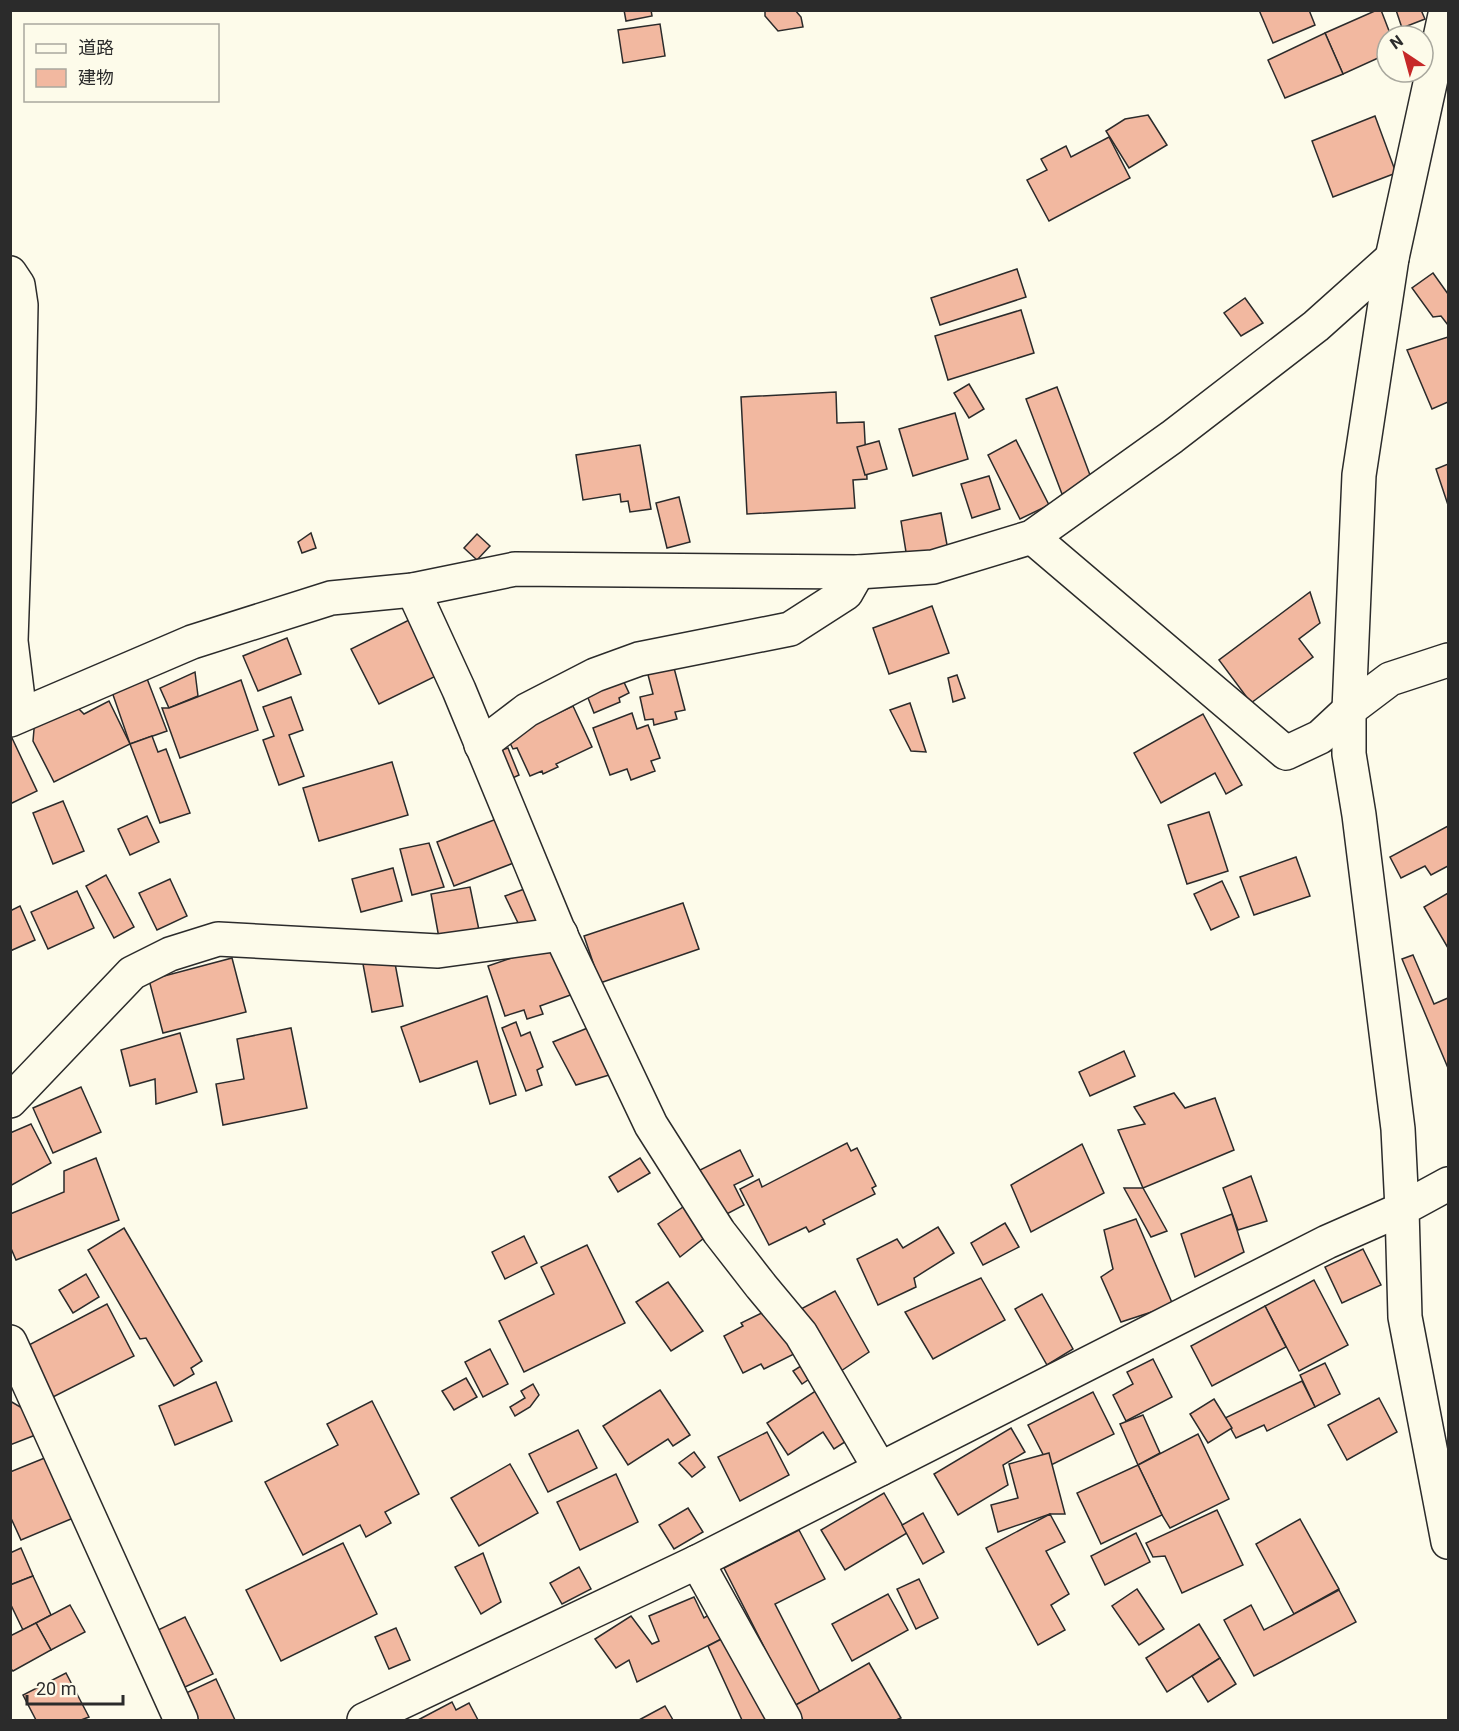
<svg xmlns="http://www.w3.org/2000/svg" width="1459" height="1731" viewBox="0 0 1459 1731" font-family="Roboto,'Noto Sans JP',sans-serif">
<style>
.building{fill:#f2b8a0;stroke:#2b2b2b;stroke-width:1.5}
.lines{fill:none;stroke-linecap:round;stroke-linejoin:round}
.minor-casing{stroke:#2b2b2b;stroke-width:36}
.minor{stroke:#fdfbea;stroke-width:33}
</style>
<rect width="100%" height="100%" fill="#fdfbea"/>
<g class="building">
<polygon points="624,10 651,10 652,16 626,21"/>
<polygon points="765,10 795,10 801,17 803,27 778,31 765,16"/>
<polygon points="1259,10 1309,10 1315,25 1273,43"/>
<polygon points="1377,10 1381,10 1391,36 1387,36 1387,54 1343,74 1325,33"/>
<polygon points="1396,10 1421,10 1425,19 1402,28"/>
<polygon points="660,24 665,56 623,63 618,30"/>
<polygon points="1325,33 1343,74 1285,98 1268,60"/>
<polygon points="1148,115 1167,145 1129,168 1106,131 1125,119"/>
<polygon points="1375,116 1396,173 1333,197 1312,141"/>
<polygon points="1109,137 1130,178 1049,221 1027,180 1047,170 1041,159 1066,146 1071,157"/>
<polygon points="1017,269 1026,297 940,325 931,298"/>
<polygon points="1433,273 1448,294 1448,325 1441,316 1433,317 1412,288"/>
<polygon points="1245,298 1263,323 1241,336 1224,313"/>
<polygon points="1021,310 1034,353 948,380 935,336"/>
<polygon points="1448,337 1448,402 1432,409 1407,350"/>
<polygon points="969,384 984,409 969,418 954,393"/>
<polygon points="1057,387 1093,483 1062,494 1026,399"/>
<polygon points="836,392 837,423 864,422 867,479 853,480 855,508 747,514 741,397"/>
<polygon points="955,413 968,459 913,476 899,429"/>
<polygon points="1016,440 1049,505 1020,519 988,455"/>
<polygon points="879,441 887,469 865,475 857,447"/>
<polygon points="640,445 651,509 630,512 628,501 621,502 620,494 583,500 576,455"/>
<polygon points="1448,464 1448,505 1436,469"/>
<polygon points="989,476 1000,509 972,518 961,484"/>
<polygon points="679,497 690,542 667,548 656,503"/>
<polygon points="941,513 948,550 907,558 901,521"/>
<polygon points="311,533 316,548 302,553 298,542"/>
<polygon points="477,534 490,546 477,560 464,548"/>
<polygon points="1310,592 1320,623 1299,639 1313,657 1251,703 1219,660"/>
<polygon points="932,606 949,653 889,674 873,628"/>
<polygon points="409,620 436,676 379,704 351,649"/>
<polygon points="287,638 301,674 258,691 243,656"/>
<polygon points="673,664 685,710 675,712 677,719 654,725 653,719 645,720 640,697 653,694 647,671"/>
<polygon points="195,672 198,696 169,708 160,688"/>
<polygon points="957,675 965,698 953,702 948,678"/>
<polygon points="146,676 167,731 130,744 111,689"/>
<polygon points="622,678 629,693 619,698 620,702 594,713 586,693"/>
<polygon points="241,680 258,730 180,758 162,708 169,708"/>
<polygon points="291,697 303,730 289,735 304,776 279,785 263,740 274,736 263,707"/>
<polygon points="71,701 84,714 109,701 130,744 54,782 33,741 35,718"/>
<polygon points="910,703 926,752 911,751 890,710"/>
<polygon points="573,706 592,747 556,764 558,767 543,774 542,771 530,776 517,748 513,749 507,737"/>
<polygon points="632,713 637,729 648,725 660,758 651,761 655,771 631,780 627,769 610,775 593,728"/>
<polygon points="1203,714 1242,785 1226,794 1215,773 1161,803 1134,753"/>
<polygon points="152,736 158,752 166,749 190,813 160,823 130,744"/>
<polygon points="12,738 37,791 10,804 10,739"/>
<polygon points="508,748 519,775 508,780 496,752"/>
<polygon points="392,762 408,815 319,841 303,788"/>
<polygon points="63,801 84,851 53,864 33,813"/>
<polygon points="1209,812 1228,871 1187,884 1168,825"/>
<polygon points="147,816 159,842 130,855 118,829"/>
<polygon points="499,818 516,862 454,886 437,842"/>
<polygon points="1448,826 1448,866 1431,875 1425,866 1401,878 1390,857"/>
<polygon points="429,843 444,887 412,895 400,849"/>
<polygon points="1296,857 1310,896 1254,915 1240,877"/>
<polygon points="393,868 402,901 361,912 352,879"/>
<polygon points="106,875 134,927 114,938 86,886"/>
<polygon points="170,879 187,916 157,930 139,893"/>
<polygon points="1222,881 1239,917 1211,930 1194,894"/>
<polygon points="470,887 479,930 439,938 431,894"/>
<polygon points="530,887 545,923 522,931 505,896"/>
<polygon points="77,891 94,928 48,949 31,912"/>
<polygon points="1448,893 1448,948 1424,907"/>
<polygon points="683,903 699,949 600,983 584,936"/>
<polygon points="20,906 35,940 10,951 10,911"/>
<polygon points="558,942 576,993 540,1006 543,1014 527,1019 524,1010 505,1016 488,966"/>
<polygon points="1413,955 1434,1004 1448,998 1448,1068 1402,959"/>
<polygon points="232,958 246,1012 163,1033 149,980"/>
<polygon points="394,958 403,1006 372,1012 363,964"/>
<polygon points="487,996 516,1095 490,1104 477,1061 420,1082 401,1027"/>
<polygon points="516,1022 521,1036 530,1032 543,1067 537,1070 542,1085 526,1091 502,1028"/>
<polygon points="595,1025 619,1072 576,1085 553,1042"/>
<polygon points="291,1028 307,1108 223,1125 216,1084 244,1079 237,1039"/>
<polygon points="180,1033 197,1092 156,1104 155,1079 130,1086 121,1050"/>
<polygon points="1124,1051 1135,1076 1090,1096 1079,1072"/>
<polygon points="81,1087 101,1132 53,1153 33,1108"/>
<polygon points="1174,1093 1185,1108 1215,1098 1234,1150 1143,1188 1118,1130 1145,1124 1134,1107"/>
<polygon points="31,1124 51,1163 10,1186 10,1133"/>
<polygon points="847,1143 851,1151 857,1148 876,1186 872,1188 875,1194 823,1220 825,1224 809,1232 806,1227 769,1245 740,1189 759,1179 762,1187"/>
<polygon points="1082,1144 1104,1193 1031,1232 1011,1185"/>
<polygon points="740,1150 753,1176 734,1185 744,1205 721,1217 698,1171"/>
<polygon points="96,1158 119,1220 16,1260 10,1246 10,1214 64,1192 64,1171"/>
<polygon points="640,1158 650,1173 618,1192 609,1177"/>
<polygon points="1251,1176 1267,1221 1238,1230 1223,1188"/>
<polygon points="1124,1188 1143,1188 1167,1231 1151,1237"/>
<polygon points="686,1205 704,1238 680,1257 658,1224"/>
<polygon points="1232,1214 1244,1252 1195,1277 1181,1234"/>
<polygon points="1136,1219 1173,1305 1121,1322 1101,1277 1113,1269 1104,1230"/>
<polygon points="1005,1223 1019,1247 983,1265 971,1243"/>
<polygon points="938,1227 954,1253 914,1278 916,1287 878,1305 857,1259 897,1239 903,1248"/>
<polygon points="124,1228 202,1361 191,1368 194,1374 174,1386 146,1338 140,1339 88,1250"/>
<polygon points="524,1236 537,1263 505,1279 492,1252"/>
<polygon points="587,1245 625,1323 524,1372 499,1321 554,1294 541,1267"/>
<polygon points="1363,1249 1381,1285 1342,1303 1325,1267"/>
<polygon points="86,1274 99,1297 73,1313 59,1290"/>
<polygon points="981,1278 1005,1320 933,1359 905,1312"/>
<polygon points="1314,1280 1348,1345 1299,1371 1265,1306"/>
<polygon points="668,1282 703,1331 671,1351 636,1302"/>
<polygon points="835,1291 869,1352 838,1373 799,1310"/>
<polygon points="1042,1294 1073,1349 1047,1365 1015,1309"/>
<polygon points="107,1304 134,1356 51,1398 25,1347"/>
<polygon points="1265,1306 1286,1347 1212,1386 1191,1346"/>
<polygon points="768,1310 794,1354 764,1369 761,1364 743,1373 724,1336 743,1326 741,1323"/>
<polygon points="490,1349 508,1384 483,1397 465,1362"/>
<polygon points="1153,1359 1172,1397 1126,1421 1113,1395 1133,1384 1127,1372"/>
<polygon points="1325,1363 1340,1394 1315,1407 1300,1375"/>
<polygon points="804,1364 812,1377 802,1384 793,1371"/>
<polygon points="466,1378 477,1397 454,1410 442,1391"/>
<polygon points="1302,1381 1315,1407 1267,1431 1264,1425 1236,1438 1225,1418"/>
<polygon points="216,1382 232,1421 175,1445 159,1406"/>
<polygon points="533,1384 539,1395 530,1407 515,1416 510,1407 525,1398 521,1391"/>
<polygon points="660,1390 690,1435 673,1446 668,1439 628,1465 603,1426"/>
<polygon points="817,1390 848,1440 834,1449 823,1432 788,1455 767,1423"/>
<polygon points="1093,1392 1114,1434 1049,1466 1028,1425"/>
<polygon points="1379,1398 1397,1432 1347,1460 1328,1425"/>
<polygon points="1214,1399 1232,1428 1208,1443 1190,1414"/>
<polygon points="10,1401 29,1412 38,1434 10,1445"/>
<polygon points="372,1401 419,1494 385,1512 391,1523 366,1537 360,1525 303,1555 265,1482 338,1445 327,1424"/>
<polygon points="1143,1415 1160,1453 1138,1465 1120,1424"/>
<polygon points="1011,1428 1025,1452 1003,1465 1008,1485 958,1515 934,1474"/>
<polygon points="578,1430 597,1468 548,1492 529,1454"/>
<polygon points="767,1432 789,1475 740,1501 718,1457"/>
<polygon points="1198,1434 1229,1499 1170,1528 1162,1515 1138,1465"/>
<polygon points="694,1452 705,1467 692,1477 679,1463"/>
<polygon points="1049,1453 1065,1514 1050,1514 998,1532 991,1505 1018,1498 1009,1464"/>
<polygon points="52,1455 78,1516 21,1540 10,1516 10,1472"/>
<polygon points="510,1464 538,1513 479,1546 451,1498"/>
<polygon points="1138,1465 1162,1515 1101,1544 1077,1493"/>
<polygon points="616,1474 638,1522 580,1550 557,1502"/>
<polygon points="884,1493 907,1533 845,1570 821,1530"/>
<polygon points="688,1508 703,1532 674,1549 659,1525"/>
<polygon points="1217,1510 1243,1565 1182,1593 1165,1556 1153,1557 1146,1543"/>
<polygon points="923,1513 944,1552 923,1564 902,1525"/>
<polygon points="1050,1514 1065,1542 1046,1551 1069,1594 1051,1605 1065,1630 1038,1645 986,1548"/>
<polygon points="1300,1519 1339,1589 1294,1614 1256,1544"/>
<polygon points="799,1530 825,1579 775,1604 820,1692 794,1706 724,1568"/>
<polygon points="1136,1533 1150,1562 1105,1585 1091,1556"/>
<polygon points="343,1543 377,1614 281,1661 246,1590"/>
<polygon points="21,1548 33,1576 10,1585 10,1553"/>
<polygon points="483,1553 501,1602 481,1614 455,1567"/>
<polygon points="579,1567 591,1589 562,1604 550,1583"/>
<polygon points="33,1576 51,1615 23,1630 10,1603 10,1585"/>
<polygon points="919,1579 938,1618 916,1629 897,1589"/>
<polygon points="1137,1589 1164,1629 1139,1645 1112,1606"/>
<polygon points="1339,1590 1356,1622 1254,1676 1224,1620 1251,1605 1264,1630"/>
<polygon points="888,1594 908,1630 852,1661 832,1624"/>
<polygon points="694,1597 704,1618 718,1609 731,1634 637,1682 629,1660 616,1668 595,1639 631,1616 652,1644 659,1641 649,1616"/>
<polygon points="70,1605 85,1632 51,1650 36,1623"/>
<polygon points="185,1617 213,1674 185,1687 158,1630"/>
<polygon points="36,1623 51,1650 13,1671 10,1668 10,1636"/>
<polygon points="1199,1624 1220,1658 1167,1692 1146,1658"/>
<polygon points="396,1628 410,1660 389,1669 375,1637"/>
<polygon points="731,1634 773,1720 742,1720 708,1646"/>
<polygon points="1220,1658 1236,1684 1208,1702 1192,1676"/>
<polygon points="869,1663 901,1718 896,1720 803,1720 794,1706"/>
<polygon points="66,1673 89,1717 81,1720 36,1720 23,1695"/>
<polygon points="216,1679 235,1720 198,1720 186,1693"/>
<polygon points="452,1702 456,1710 469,1703 478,1720 418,1720"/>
<polygon points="665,1706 673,1720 639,1720"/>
</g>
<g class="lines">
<g class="minor-casing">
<g id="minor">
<polyline points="10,273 18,285 21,305 19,408 11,641 20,715"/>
<polyline points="1032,537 1286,753 1320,737 1349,710 1390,679 1448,660"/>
<polyline points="413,590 459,690 557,927 651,1125 719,1232 761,1286 801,1334 880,1469"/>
<polyline points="10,720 192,642 331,598 413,590 515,569 858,572 933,567 1032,537 1172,437 1316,326 1392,258"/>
<polyline points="481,745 527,710 595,675 639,659 790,629 846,593 858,572"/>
<polyline points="10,1101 132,973 170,954 218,939 438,951 561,934"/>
<polyline points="1448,1184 1402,1209 1405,1317 1448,1542"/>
<polyline points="10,1342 181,1720"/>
<polyline points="697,1562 785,1720"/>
<polyline points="364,1720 697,1562 1327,1242 1402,1209 1398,1129 1359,815 1349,754 1349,710 1359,475 1392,258 1446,10"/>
</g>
</g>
<use href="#minor" class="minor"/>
</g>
<rect width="1459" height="1731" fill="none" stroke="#2b2b2b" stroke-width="24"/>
<rect x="24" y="24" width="195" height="78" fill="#fdfbea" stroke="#a9a89e" stroke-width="1.5"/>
<rect x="36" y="44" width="30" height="9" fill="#fdfbea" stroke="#a9a89e" stroke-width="1.5"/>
<text x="78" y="54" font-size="18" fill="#2b2b2b">道路</text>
<rect x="36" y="69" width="30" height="18" fill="#f2b8a0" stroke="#a9a89e" stroke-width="1.5"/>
<text x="78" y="84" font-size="18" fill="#2b2b2b">建物</text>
<g transform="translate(1405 54) rotate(324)"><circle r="28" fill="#fdfbea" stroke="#a9a89e" stroke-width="1.5"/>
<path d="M0-4.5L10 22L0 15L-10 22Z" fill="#c62828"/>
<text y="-9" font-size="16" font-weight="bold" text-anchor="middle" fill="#2b2b2b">N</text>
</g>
<path d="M27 1695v9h96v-9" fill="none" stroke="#2b2b2b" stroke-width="3"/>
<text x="36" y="1695" font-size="18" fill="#2b2b2b" stroke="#fdfbea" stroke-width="4.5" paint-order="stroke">20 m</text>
</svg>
